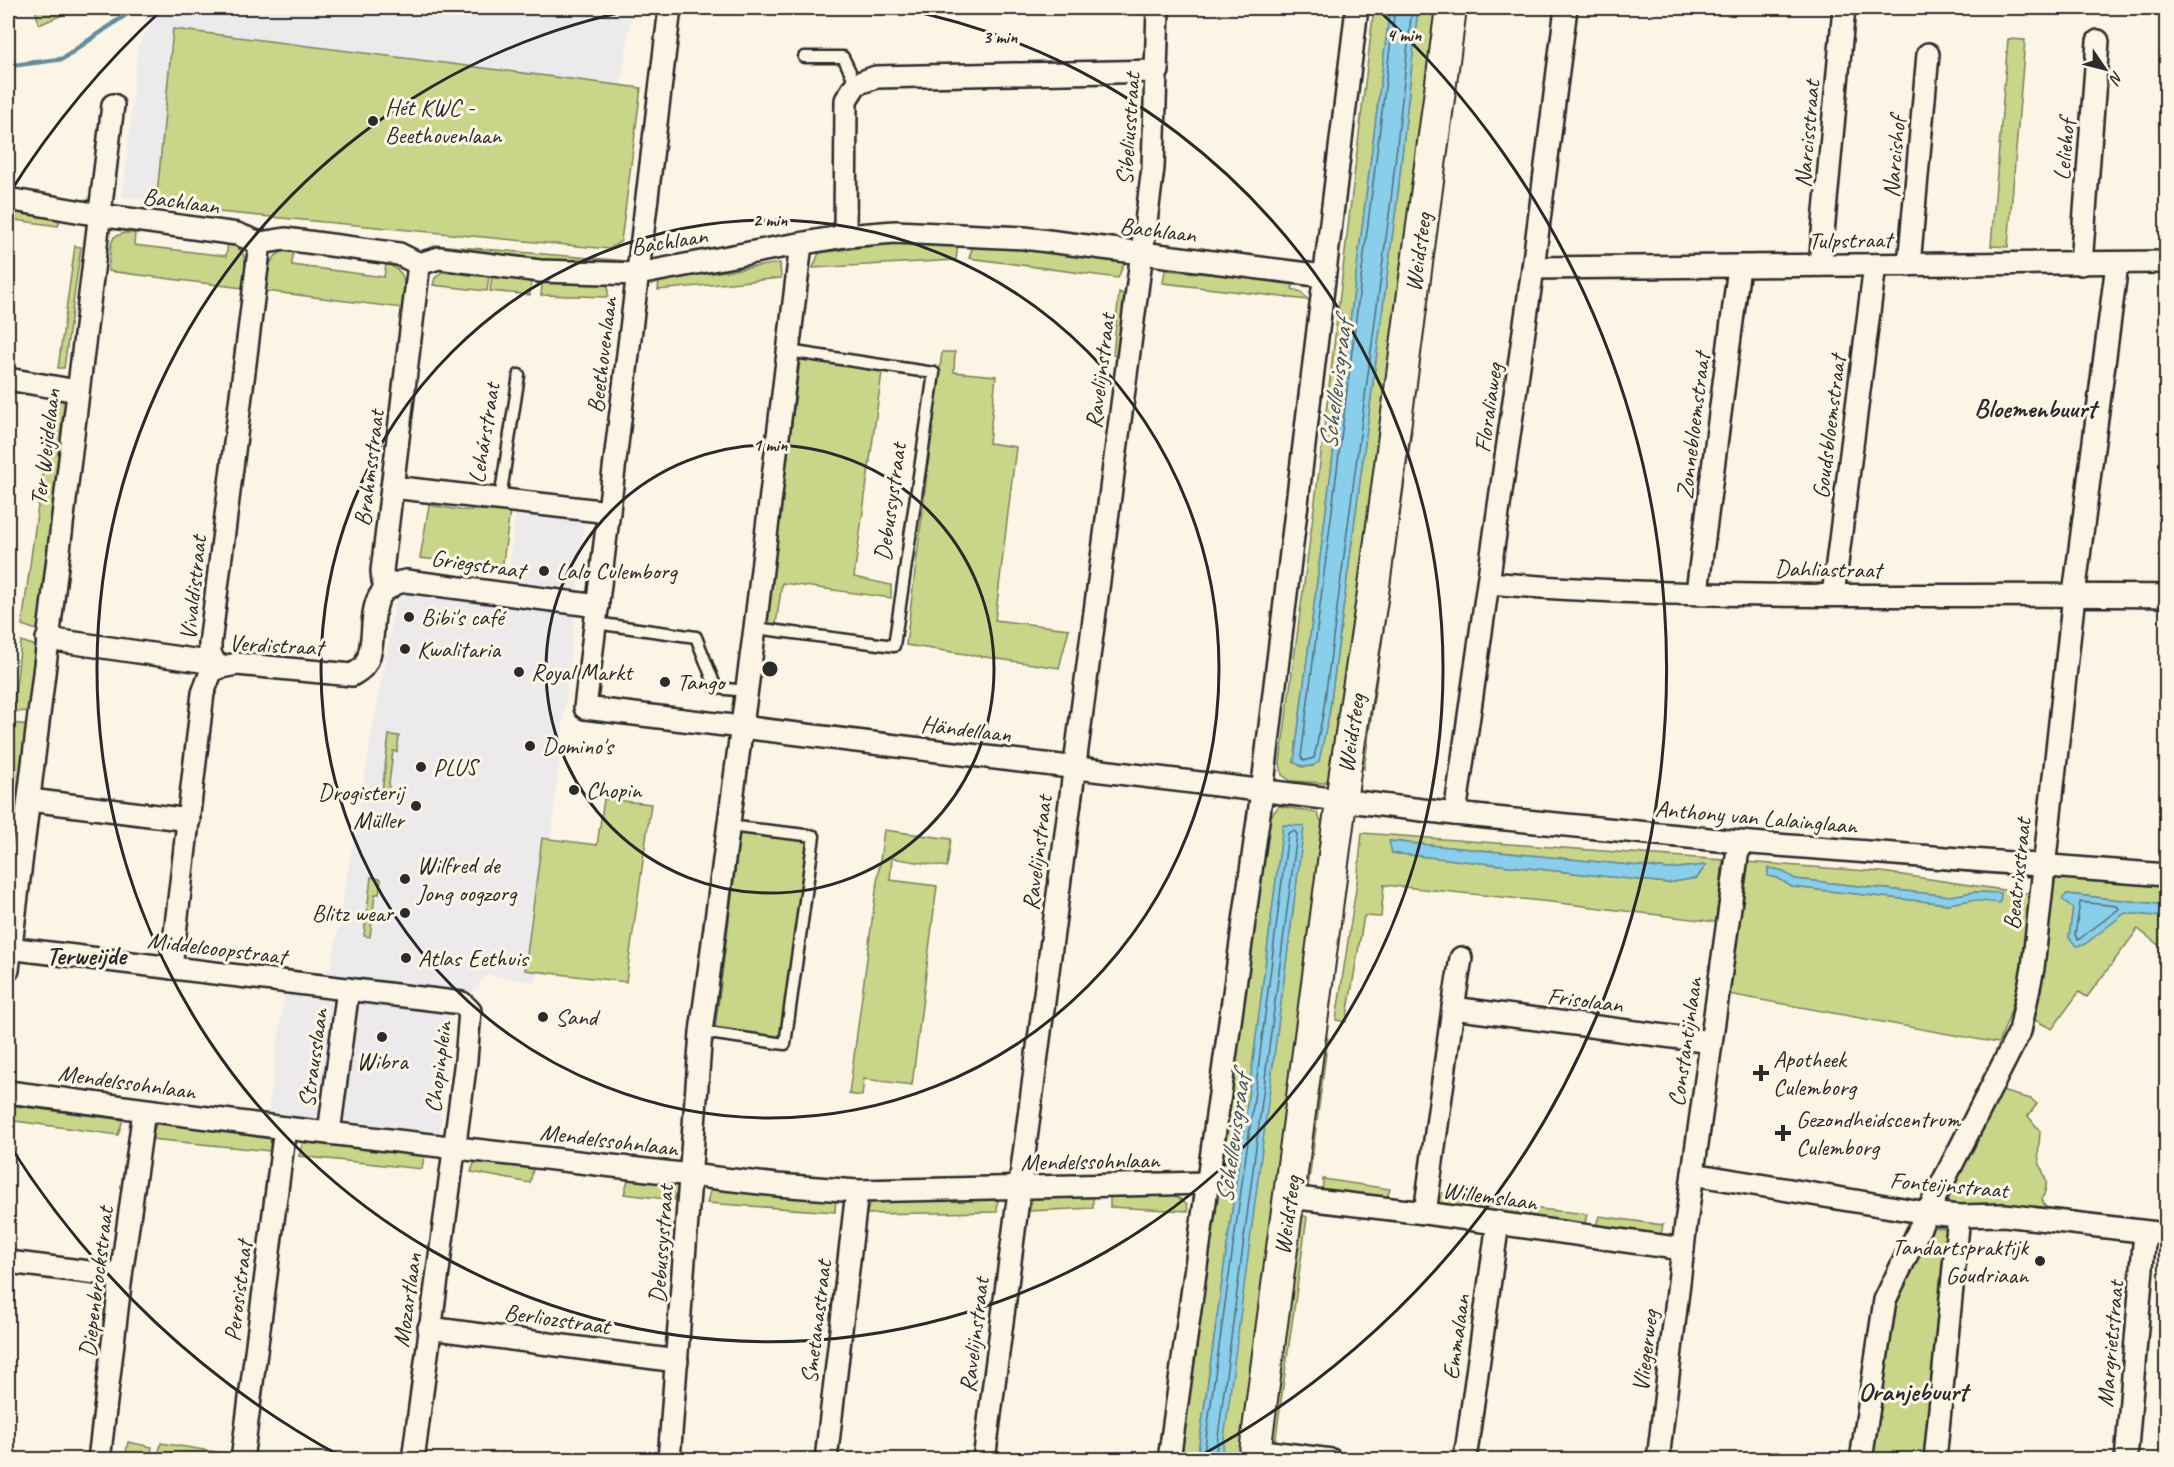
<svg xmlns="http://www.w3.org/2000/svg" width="2174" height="1467" viewBox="0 0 2174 1467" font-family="Caveat,sans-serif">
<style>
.built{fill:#eceaeb}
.green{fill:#c9d589;stroke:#7a805a;stroke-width:1.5;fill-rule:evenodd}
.water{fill:#89ceea;stroke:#638d9e;stroke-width:1.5}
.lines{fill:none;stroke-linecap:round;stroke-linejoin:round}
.shore{stroke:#516c77;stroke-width:1.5}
.stream{stroke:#638d9e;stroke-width:5}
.lane-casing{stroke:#2b2b2b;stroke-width:15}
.street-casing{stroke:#2b2b2b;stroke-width:26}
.secondary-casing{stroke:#2b2b2b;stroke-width:34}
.lane{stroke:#fcf5e5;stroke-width:10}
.street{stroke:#fcf5e5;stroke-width:21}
.secondary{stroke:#fcf5e5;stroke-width:30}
.ring{fill:none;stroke:#2b2b2b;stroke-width:3}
.poi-dot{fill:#2b2b2b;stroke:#fcf5e5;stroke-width:2}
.labels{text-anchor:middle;stroke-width:6;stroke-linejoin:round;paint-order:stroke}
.poi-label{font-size:24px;fill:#2b2b2b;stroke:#fcf5e5;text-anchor:start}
.street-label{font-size:24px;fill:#2b2b2b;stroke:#fcf5e5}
.water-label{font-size:26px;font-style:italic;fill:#42545b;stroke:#fcf5e5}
.neighbourhood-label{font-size:26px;font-weight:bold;fill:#2b2b2b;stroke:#fcf5e5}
.centre{fill:#2b2b2b;stroke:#fcf5e5;stroke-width:3}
.ring-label{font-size:18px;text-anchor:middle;font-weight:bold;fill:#2b2b2b;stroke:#fcf5e5;stroke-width:6;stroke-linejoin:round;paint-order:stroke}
</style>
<rect width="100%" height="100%" fill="#fcf5e5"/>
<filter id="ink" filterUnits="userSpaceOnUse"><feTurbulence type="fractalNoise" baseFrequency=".0167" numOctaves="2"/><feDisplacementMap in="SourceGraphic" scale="12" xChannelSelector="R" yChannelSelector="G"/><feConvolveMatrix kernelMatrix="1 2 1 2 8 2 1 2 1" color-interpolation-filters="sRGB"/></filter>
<g filter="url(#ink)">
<g class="built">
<polygon points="137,8 632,8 600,244 123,197 138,46 151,25 135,10"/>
<polygon points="518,494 587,499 536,982 488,975 449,1017 440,1132 268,1113 286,982 331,969 401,568 507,583"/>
</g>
<g class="green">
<polygon points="35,8 78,8 39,25"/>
<polygon points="1374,8 1390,8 1294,762 1302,767 1313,766 1329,715 1397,201 1418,8 1438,8 1335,761 1332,776 1324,783 1291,781 1282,775 1280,763 1319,471"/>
<polygon points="173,29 641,88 621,241 609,249 156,206"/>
<polygon points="2008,39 2025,40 2008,247 1991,246"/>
<polygon points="8,208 61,216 58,226 8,219"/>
<path d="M124 233H135L134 245 226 256 228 244C251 248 245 269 242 288L108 271 111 244 114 237Z"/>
<polygon points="974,242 1125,261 1118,278 969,258"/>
<polygon points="958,243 956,260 813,268 819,253 889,244"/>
<polygon points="435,245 627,261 629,266 566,265 432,251"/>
<polygon points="75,246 81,247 64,368 58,368"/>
<path d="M285 251 293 252 292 265 384 277 386 264C410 271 404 287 402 308L266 291C268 274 266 256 285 251Z"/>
<polygon points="780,263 781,278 658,290 659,281"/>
<polygon points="1165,270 1294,282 1292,289 1301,292 1308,300 1163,283"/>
<polygon points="442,272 489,277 487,291 433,285 435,278"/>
<polygon points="492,276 531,280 530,295 490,291"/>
<polygon points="543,276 608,277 608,297 541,295"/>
<polygon points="1119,292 1127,296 1119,358 1113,355"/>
<polygon points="942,352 955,352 954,372 996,376 989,443 1016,447 995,620 1069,629 1059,668 906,645"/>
<polygon points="801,353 883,365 854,577 891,585 891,598 782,583 775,631 765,630"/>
<polygon points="53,394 70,398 42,632 22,625"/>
<polygon points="1403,428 1412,430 1364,769 1356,768"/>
<polygon points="429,505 460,510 510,511 502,570 466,563 420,558"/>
<polygon points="21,641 39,647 33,711 13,712"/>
<polygon points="10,723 31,725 25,792 8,788 8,745"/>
<polygon points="389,735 399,736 397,752 393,751 387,800 381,800"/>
<polygon points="604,799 651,804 626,982 525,970 542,838 597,845"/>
<polygon points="1279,806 1317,813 1324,827 1238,1459 1221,1459 1304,826 1283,825 1252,1069 1197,1459 1181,1460 1269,818"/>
<polygon points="741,825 814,836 785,1044 714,1037"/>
<polygon points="884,830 951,839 947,867 892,858 890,880 937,886 912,1085 864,1079 862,1096 849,1094"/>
<path d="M1362 833 1723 860 1716 922 1551 902 1384 885 1381 917 1364 916 1346 1022 1336 1020 1357 882ZM1390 841 1669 869 1706 865 1697 878 1667 883 1392 853Z"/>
<path d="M1745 862 1882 872 2030 894C2025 943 2020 999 1998 1043L1728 994ZM1768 868 1780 870 1795 879 1950 896 1974 892 2000 893V902L1972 900 1948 904 1792 887 1778 878 1768 876Z"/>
<polygon points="371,877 381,879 379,894 375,894 370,937 364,936"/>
<polygon points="2055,877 2166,883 2166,905 2067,894 2073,908 2069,937 2108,926 2125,913 2166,917 2166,951 2138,929 2087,997 2079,992 2052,1029 2033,1019 2042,981"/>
<polygon points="1325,975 1333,977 1325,1036 1328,1038 1308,1188 1300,1185"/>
<path d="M2001 1091 2031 1099 2037 1104 2028 1116 2040 1131C2040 1140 2037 1152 2039 1161 2044 1179 2051 1179 2042 1199L2046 1209 1956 1206 1947 1200Z"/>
<polygon points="8,1105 123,1120 118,1135 8,1120"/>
<polygon points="157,1121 271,1139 270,1151 151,1139"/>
<polygon points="304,1138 425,1153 422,1169 299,1156"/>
<polygon points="476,1158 534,1165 530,1183 471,1172"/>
<polygon points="629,1176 679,1181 675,1200 624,1194"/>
<polygon points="1323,1179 1390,1189 1386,1201 1322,1195"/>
<polygon points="711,1187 836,1196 835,1212 707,1203"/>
<polygon points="1093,1190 1093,1208 1029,1211 1033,1196"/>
<polygon points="1110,1191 1172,1193 1187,1204 1188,1211 1110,1207"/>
<polygon points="1436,1192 1519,1207 1517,1220 1432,1209"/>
<polygon points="998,1197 997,1212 866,1214 871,1201"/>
<polygon points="1530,1208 1587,1214 1584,1227 1528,1223"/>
<polygon points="1295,1213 1307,1217 1275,1444 1267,1443"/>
<polygon points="1599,1216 1663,1225 1660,1239 1594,1232"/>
<polygon points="1931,1226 1948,1230 1927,1459 1868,1460 1896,1298"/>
<polygon points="128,1442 152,1447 150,1459 125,1459"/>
<polygon points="161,1443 236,1455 235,1459 157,1460"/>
</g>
<g class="water">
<path d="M1390 8H1418L1397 201 1329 715 1319 762C1310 768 1303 768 1294 762Z"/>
<polygon points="1283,825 1304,826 1226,1425 1221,1459 1197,1459 1252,1069"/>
<polygon points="1389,841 1669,869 1706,865 1697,878 1667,883 1392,853"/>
<polygon points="1768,868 1780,870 1795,879 1950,896 1974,892 2001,893 2000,903 1972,900 1948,904 1792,887 1778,878 1768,876"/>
<polygon points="2067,894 2166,905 2166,917 2125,913 2084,945 2076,946 2069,937 2073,908 2062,899"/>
</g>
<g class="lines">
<g class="shore">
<polyline points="1395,8 1301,757 1304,761 1314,758 1323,714 1391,200 1412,8"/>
<polygon points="2080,902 2117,906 2119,909 2078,940 2075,935"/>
<polyline points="1203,1460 1258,1070 1288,833 1294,831 1297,834 1215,1460"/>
</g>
<polyline class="stream" points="8,66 62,59 131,11"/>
<g class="lane-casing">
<g id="lane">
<polyline points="804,57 843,57 856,84"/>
<polyline points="500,499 519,375"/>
<polyline points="595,623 696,637 716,688 747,691"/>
<polyline points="755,628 894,646 934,373 788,351"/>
<polyline points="701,1032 785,1044 814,836 728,826"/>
</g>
</g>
<g class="street-casing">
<g id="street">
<polyline points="670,8 585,708 1455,814 1739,842 2166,875"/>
<polyline points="8,199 99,215 237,234 260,243 285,239 399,254 419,264 439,258 540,271 638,274 770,249 845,236 895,232 1024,238 1324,276"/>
<polyline points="845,236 846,100 856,84 876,77 1158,71"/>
<polyline points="2081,264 2098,41"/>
<polyline points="1820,265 1844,8"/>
<polyline points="1909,265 1928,54"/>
<polyline points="1533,268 2166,262"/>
<polyline points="8,379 77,391"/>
<polyline points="392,487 609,512"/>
<path d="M1489 583C1714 602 1941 593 2166 596"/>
<polyline points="389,588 383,581 382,571 419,264"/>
<polyline points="1697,592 1739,267"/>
<polyline points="1833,595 1875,265"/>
<path d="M47 639 201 661 210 663 217 668 237 664 352 675C357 672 363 669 366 663 381 635 359 588 406 581L598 606"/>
<polyline points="30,800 189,820"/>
<polyline points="1455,814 1533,268 1566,8"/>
<polyline points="8,948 462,1003 470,1011 466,1060 413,1460"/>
<polyline points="171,968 203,693 211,672 217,668 210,653 210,644 260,243"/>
<polyline points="8,970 113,105"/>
<polyline points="1453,1008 1461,958"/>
<polyline points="8,1092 285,1128 777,1185 857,1191 1207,1183"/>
<polyline points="329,1133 348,989"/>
<polyline points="1693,1174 1927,1213 1959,1216 2004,1215 2166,1234"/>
<polyline points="1289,1197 1425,1213 1683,1249"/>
<polyline points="1425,1213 1453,1008 1711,1042"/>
<polyline points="8,1262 121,1276"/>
<polyline points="429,1328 677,1361"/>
<polyline points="1256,1450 1331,1460"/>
<polyline points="99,1460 121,1276 144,1111"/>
<polyline points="242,1460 285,1128"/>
<polyline points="669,1460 701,1032 755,628 801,244"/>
<polyline points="826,1460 857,1191"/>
<polyline points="984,1460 1153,168 1158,8"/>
<polyline points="1169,1460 1262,792 1357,8"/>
<polyline points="1465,1460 1498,1222"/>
<polyline points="1658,1460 1686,1223 1739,842"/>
<polyline points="1861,1460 1885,1300 1927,1213 2020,1031 2033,968 2074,595 2117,264"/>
<polyline points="1935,1460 1959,1216"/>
<polyline points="2126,1460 2145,1232"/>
</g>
</g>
<g class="secondary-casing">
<polyline id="secondary" points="1254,1460 1345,772 1373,593 1451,8"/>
</g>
<use href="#lane" class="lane"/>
<use href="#street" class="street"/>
<use href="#secondary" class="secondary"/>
</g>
</g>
<g class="ring">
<circle cx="770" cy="669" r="224"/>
<circle cx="770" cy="669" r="449"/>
<path d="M898 8A673 673 0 1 1 642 8"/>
<path d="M342 1457A897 897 0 0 1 9 1144M9 194A897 897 0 0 1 164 8M1376 8A897 897 0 0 1 1198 1457"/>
</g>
<g class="poi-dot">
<circle cx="373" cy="121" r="6"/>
<circle cx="544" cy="571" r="6"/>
<circle cx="409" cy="617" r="6"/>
<circle cx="405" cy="649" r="6"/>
<circle cx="519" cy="672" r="6"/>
<circle cx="665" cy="682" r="6"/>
<circle cx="530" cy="746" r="6"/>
<circle cx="421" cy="767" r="6"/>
<circle cx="574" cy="790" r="6"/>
<circle cx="416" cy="806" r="6"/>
<circle cx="405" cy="879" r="6"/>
<circle cx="405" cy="913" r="6"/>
<circle cx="406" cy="958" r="6"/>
<circle cx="543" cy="1017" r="6"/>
<circle cx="382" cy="1037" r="6"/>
<path d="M1758 1064h6v6h6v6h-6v6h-6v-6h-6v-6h6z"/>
<path d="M1780 1124h6v6h6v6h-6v6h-6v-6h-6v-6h6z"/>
<circle cx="2040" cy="1261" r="6"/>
</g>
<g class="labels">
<g class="poi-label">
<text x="385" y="115">Hét KWC -<tspan x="385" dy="28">Beethovenlaan</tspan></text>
<text x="556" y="579">Lalo Culemborg</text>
<text x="421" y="625">Bibi's café</text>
<text x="417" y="657">Kwalitaria</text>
<text x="531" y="680">Royal Markt</text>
<text x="677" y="690">Tango</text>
<text x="542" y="754">Domino's</text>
<text x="433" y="775">PLUS</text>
<text x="586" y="798">Chopin</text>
<text x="404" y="800" text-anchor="end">Drogisterij<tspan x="404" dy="28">Müller</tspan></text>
<text x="417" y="873">Wilfred de<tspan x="417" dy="28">Jong oogzorg</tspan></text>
<text x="393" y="921" text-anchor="end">Blitz wear</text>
<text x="418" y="966">Atlas Eethuis</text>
<text x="555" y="1025">Sand</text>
<text x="1773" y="1067">Apotheek<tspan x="1773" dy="28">Culemborg</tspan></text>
<text x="382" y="1069" text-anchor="middle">Wibra</text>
<text x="1796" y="1127">Gezondheidscentrum<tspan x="1796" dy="28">Culemborg</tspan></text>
<text x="2028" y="1255" text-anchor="end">Tandartspraktijk<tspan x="2028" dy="28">Goudriaan</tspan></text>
</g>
<g class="street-label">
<text transform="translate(1128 129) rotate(-86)" y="8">Sibeliusstraat</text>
<text transform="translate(1807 134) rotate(-85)" y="8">Narcisstraat</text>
<text transform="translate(2064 150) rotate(-85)" y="8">Leliehof</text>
<text transform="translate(1894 157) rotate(-85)" y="8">Narcishof</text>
<text transform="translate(181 201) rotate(8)" y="8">Bachlaan</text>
<text transform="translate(1158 230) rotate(7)" y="8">Bachlaan</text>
<text transform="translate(1850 240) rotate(-1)" y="8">Tulpstraat</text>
<text transform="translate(669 241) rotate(-9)" y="8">Bachlaan</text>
<text transform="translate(1418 252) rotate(-82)" y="8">Weidsteeg</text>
<text transform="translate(602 355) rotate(-83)" y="8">Beethovenlaan</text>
<text transform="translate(1100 371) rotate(-83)" y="8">Ravelijnstraat</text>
<text transform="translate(1488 408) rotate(-82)" y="8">Floraliaweg</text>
<text transform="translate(1693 426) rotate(-83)" y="8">Zonnebloemstraat</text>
<text transform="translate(1829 427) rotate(-83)" y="8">Goudsbloemstraat</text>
<text transform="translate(484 433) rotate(-81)" y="8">Lehárstraat</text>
<text transform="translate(45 447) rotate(-83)" y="8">Ter Weijdelaan</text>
<text transform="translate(369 468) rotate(-83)" y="8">Brahmsstraat</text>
<text transform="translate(890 502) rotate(-82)" y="8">Debussystraat</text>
<text transform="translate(478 564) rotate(8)" y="8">Griegstraat</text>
<text transform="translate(1828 569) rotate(1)" y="8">Dahliastraat</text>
<text transform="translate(193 588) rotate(-84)" y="8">Vivaldistraat</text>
<text transform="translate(276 645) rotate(3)" y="8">Verdistraat</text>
<text transform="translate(966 729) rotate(7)" y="8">Händellaan</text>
<text transform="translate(1351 733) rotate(-81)" y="8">Weidsteeg</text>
<text transform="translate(1756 817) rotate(5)" y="8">Anthony van Lalainglaan</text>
<text transform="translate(1037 853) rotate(-83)" y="8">Ravelijnstraat</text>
<text transform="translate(2017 874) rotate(-84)" y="8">Beatrixstraat</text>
<text transform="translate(217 948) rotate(7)" y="8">Middelcoopstraat</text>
<text transform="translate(1585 1000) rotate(7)" y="8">Frisolaan</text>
<text transform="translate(1685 1042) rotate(-82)" y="8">Constantijnlaan</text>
<text transform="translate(313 1058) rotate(-82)" y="8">Strausslaan</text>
<text transform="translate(438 1067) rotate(-83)" y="8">Chopinplein</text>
<text transform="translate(127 1082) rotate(8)" y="8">Mendelssohnlaan</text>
<text transform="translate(609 1140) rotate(7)" y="8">Mendelssohnlaan</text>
<text transform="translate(1090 1161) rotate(-1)" y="8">Mendelssohnlaan</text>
<text transform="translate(1949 1185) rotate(5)" y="8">Fonteijnstraat</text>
<text transform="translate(1490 1196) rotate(8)" y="8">Willemslaan</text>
<text transform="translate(1287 1215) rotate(-82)" y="8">Weidsteeg</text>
<text transform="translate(661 1244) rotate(-86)" y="8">Debussystraat</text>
<text transform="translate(96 1282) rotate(-83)" y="8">Diepenbrockstraat</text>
<text transform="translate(238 1291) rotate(-83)" y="8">Perosistraat</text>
<text transform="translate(407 1300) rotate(-82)" y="8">Mozartlaan</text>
<text transform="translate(557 1319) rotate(8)" y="8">Berliozstraat</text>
<text transform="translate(816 1322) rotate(-83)" y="8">Smetanastraat</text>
<text transform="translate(974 1335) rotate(-83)" y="8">Ravelijnstraat</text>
<text transform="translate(1456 1337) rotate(-82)" y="8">Emmalaan</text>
<text transform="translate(2110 1344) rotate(-85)" y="8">Margrietstraat</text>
<text transform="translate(1645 1351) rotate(-83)" y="8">Vliegerweg</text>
</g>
<g class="water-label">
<text transform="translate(1335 385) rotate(-83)" y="9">Schellevisgraaf</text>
<text transform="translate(1232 1139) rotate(-82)" y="9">Schellevisgraaf</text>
</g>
<g class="neighbourhood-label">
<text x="2035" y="417">Bloemenbuurt</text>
<text x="86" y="964">Terweijde</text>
<text x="1913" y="1400">Oranjebuurt</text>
</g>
</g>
<circle cx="770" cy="669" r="9" class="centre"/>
<g class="ring-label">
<text x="1404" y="41">4 min</text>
<text x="1000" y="43">3 min</text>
<text x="770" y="226">2 min</text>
<text x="770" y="451">1 min</text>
</g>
<rect width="2174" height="1467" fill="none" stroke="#fcf5e5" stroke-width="30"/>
<rect x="15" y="15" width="2144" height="1437" fill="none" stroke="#2b2b2b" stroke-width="2" filter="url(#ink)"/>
<g transform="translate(2105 69) rotate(125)" stroke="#fcf5e5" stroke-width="4.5" paint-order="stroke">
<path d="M0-4.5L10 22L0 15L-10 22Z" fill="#2b2b2b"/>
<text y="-9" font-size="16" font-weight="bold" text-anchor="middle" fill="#2b2b2b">N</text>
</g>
</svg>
